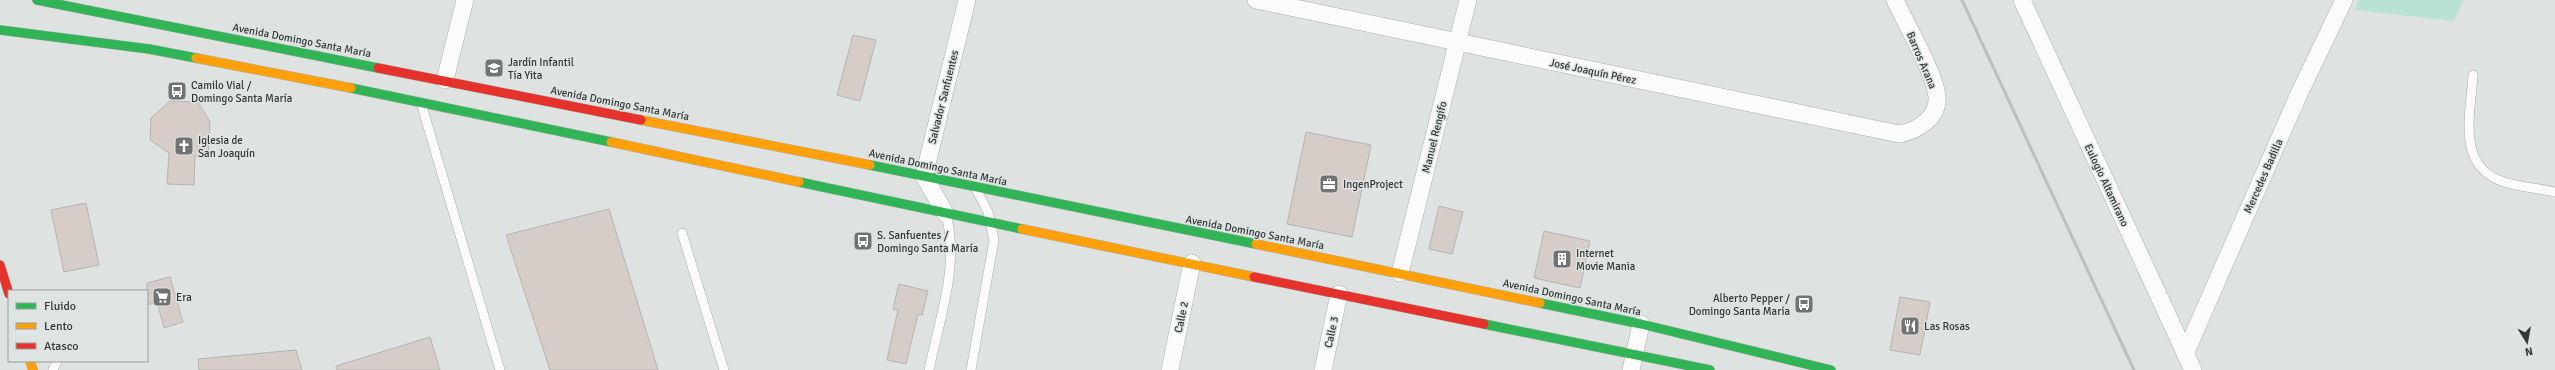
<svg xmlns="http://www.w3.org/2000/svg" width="2555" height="370" viewBox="0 0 2555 370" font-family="Signika,sans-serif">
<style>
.green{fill:#b9e1d5}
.building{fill:#d6cdc8;stroke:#b3b4b3}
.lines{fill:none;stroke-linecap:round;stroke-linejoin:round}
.lane-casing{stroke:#acb0ae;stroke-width:10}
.street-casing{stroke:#acb0ae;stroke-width:18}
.fast-casing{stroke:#acb0ae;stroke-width:10}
.slow-casing{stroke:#acb0ae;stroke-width:10}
.jam-casing{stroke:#acb0ae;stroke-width:10}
.lane{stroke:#fafbfa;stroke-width:9}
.street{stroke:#fafbfa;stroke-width:17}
.fast{stroke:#30b455;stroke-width:9}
.slow{stroke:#ff9f0a;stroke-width:9}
.jam{stroke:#e5322d;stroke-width:9}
.rail{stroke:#bebfbf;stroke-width:3}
.labels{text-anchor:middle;stroke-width:3;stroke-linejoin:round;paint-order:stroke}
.street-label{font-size:11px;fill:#353736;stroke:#dde4e2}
.poi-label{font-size:11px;fill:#353736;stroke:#dde4e2;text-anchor:start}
</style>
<rect width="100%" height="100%" fill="#dee3e1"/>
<polygon class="green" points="2359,0 2463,0 2454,21 2354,10"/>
<g class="building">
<polygon points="853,35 876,40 860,101 837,95"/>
<polygon points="170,101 198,102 210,122 208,157 195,156 194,185 167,184 169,153 150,140 151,118"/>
<polygon points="1306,132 1371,145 1352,237 1287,224"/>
<polygon points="86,203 99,265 64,272 51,210"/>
<polygon points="1439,206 1463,212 1452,254 1429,249"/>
<polygon points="609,209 658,370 550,370 506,235"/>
<polygon points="1544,231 1590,241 1580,288 1534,278"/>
<polygon points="170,277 183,322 164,328 157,302 147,305 147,283"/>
<polygon points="899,284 928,291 922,315 918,314 906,364 887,360 898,310 893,309"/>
<polygon points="1900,297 1930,302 1920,355 1890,350"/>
<polygon points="430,337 440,370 337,370 336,366"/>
<polygon points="296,350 302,370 199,370 198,359"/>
</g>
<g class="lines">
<g class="lane-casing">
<g id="lane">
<path d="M2473 75C2471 113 2456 164 2501 181 2517 187 2538 188 2555 192"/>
<polyline points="421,103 500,370"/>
<polyline points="682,233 724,370"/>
<polyline points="53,370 57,361"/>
<path d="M929 370C939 320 960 265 946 215"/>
<polyline points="971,370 994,240 988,212 976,189"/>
</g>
</g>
<g class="street-casing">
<g id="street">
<path d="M1256 0 1899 134C1917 131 1939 118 1937 96 1934 72 1906 24 1895 0"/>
<polyline points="2022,0 2193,370"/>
<polyline points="445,80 465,0"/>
<polyline points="945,213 924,176 967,0"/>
<polyline points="1400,273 1468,0"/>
<polyline points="2185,354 2298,96 2344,0"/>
<polyline points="1170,370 1192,263"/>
<polyline points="1323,370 1339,294"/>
<polyline points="1631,370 1641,324"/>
</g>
</g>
<g class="fast-casing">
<g id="fast">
<polyline points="37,0 378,68"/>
<polyline points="0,30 149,49 196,58"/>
<polyline points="351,88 611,142"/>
<polyline points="870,165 1256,244"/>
<polyline points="799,182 1022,229"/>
<polyline points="1540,303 1641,324 1831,370"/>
<polyline points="1484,324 1710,370"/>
</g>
</g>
<g class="slow-casing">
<g id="slow">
<polyline points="196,58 351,88"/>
<polyline points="641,120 870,165"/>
<polyline points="611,142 799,182"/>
<polyline points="1022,229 1254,277"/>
<polyline points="1256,244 1540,303"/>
<polyline points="30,361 33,370"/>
</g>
</g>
<g class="jam-casing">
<g id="jam">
<polyline points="378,68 641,120"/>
<polyline points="0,265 9,294"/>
<polyline points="1254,277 1484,324"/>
</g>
</g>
<use href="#lane" class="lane"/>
<use href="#street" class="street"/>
<use href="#fast" class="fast"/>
<use href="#slow" class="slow"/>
<use href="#jam" class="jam"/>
<polyline class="rail" points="1962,0 2134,370"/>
</g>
<defs>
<g id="school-square" transform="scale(1)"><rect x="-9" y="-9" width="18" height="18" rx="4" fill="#707372" stroke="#dde4e2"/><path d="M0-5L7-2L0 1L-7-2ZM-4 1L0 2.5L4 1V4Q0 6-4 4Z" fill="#fff"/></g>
<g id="bus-square" transform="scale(1)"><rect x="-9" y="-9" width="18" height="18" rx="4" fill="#707372" stroke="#dde4e2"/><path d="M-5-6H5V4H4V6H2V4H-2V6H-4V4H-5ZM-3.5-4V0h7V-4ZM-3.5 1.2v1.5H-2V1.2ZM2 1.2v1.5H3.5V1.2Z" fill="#fff"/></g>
<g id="church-square" transform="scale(1)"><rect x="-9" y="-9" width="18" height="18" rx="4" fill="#707372" stroke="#dde4e2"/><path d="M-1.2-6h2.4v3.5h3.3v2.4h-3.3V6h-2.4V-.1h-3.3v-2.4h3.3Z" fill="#fff"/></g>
<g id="office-square" transform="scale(1)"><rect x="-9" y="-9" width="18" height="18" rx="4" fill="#707372" stroke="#dde4e2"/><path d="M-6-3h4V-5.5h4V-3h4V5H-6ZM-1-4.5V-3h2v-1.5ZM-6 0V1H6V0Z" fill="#fff"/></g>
<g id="building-square" transform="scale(1)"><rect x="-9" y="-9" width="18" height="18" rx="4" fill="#707372" stroke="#dde4e2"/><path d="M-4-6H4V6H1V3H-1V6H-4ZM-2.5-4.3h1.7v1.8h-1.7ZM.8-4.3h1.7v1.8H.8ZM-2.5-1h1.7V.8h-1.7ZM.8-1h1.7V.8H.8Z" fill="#fff"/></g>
<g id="supermarket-square" transform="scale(1)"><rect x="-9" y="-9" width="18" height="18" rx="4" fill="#707372" stroke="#dde4e2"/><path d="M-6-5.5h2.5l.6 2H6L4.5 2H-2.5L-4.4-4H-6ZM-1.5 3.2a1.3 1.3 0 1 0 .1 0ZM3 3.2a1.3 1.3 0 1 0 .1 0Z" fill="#fff"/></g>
<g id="restaurant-square" transform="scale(1)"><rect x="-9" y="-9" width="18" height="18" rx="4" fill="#707372" stroke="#dde4e2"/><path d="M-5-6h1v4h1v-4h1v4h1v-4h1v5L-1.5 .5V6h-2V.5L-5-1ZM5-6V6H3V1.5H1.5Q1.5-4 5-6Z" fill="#fff"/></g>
</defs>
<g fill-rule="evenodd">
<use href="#school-square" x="494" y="68"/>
<use href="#bus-square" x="177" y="91"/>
<use href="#church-square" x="184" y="146"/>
<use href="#office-square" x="1329" y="184"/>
<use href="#bus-square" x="863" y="241"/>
<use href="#building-square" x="1562" y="259"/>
<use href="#supermarket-square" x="162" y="297"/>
<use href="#bus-square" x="1804" y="304"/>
<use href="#restaurant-square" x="1910" y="326"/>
</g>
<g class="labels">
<g class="street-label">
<text transform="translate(302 40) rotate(11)" y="4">Avenida Domingo Santa María</text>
<text transform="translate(1922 60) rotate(67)" y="4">Barros Arana</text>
<text transform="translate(1593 71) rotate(12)" y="4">José Joaquín Pérez</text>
<text transform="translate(943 97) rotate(-76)" y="4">Salvador Sanfuentes</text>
<text transform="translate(620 103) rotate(11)" y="4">Avenida Domingo Santa María</text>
<text transform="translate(1434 137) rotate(-76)" y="4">Manuel Rengifo</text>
<text transform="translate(938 167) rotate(12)" y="4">Avenida Domingo Santa María</text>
<text transform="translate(2263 176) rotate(-66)" y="4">Mercedes Badilla</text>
<text transform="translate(2107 185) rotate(65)" y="4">Eulogio Altamirano</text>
<text transform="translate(1255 232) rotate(11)" y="4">Avenida Domingo Santa María</text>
<text transform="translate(1572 297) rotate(12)" y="4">Avenida Domingo Santa María</text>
<text transform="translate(1181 317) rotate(-78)" y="4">Calle 2</text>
<text transform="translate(1331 332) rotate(-78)" y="4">Calle 3</text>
</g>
<g class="poi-label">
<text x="508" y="66">Jardín Infantil<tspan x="508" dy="13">Tía Yita</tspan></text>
<text x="191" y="89">Camilo Vial /<tspan x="191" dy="13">Domingo Santa María</tspan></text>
<text x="198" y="144">Iglesia de<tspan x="198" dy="13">San Joaquín</tspan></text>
<text x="1343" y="188">IngenProject</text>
<text x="877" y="239">S. Sanfuentes /<tspan x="877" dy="13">Domingo Santa María</tspan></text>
<text x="1576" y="257">Internet<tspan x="1576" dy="13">Movie Mania</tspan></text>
<text x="176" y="301">Era</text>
<text x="1790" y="302" text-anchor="end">Alberto Pepper /<tspan x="1790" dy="13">Domingo Santa María</tspan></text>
<text x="1924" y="330">Las Rosas</text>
</g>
</g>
<rect x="8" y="290" width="140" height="72" fill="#dde4e2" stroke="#9a9f9d"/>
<rect x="16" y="303" width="20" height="6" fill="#30b455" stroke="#9a9f9d"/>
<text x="44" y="310" font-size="12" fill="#353736">Fluido</text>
<rect x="16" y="323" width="20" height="6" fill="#ff9f0a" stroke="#9a9f9d"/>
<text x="44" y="330" font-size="12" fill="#353736">Lento</text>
<rect x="16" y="343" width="20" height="6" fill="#e5322d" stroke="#9a9f9d"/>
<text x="44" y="350" font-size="12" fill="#353736">Atasco</text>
<g transform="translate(2527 342) rotate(169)" stroke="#dde4e2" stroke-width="3" paint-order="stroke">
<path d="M0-3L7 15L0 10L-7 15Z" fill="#353736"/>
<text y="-6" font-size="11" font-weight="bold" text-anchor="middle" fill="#353736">N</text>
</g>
</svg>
